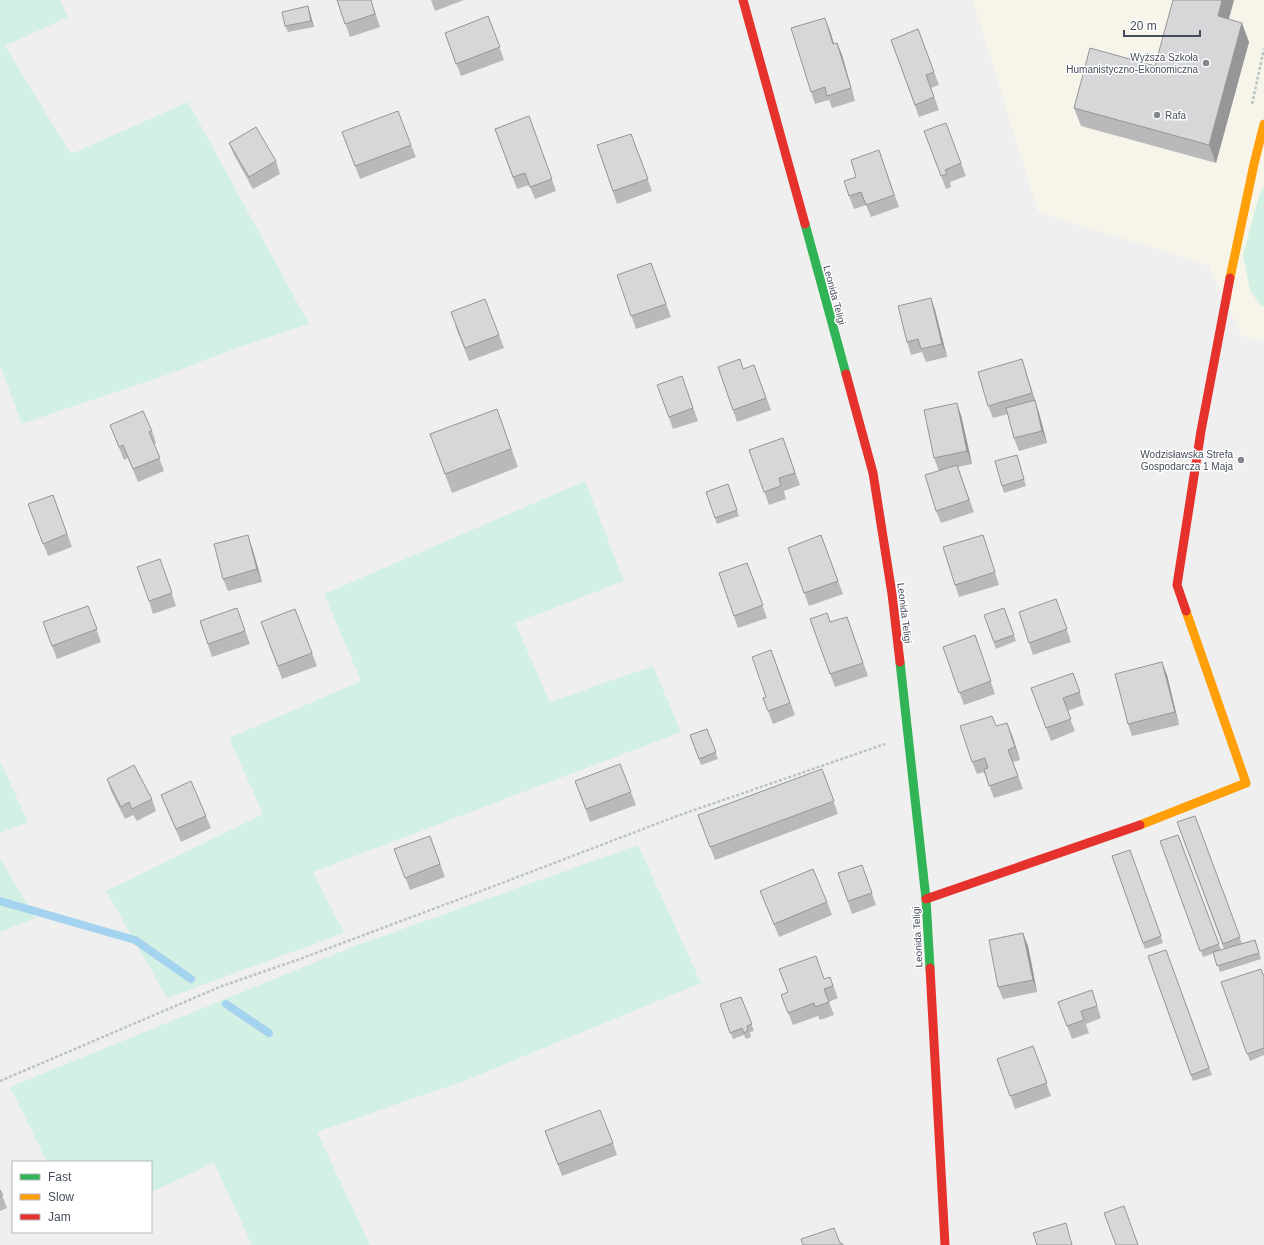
<svg xmlns="http://www.w3.org/2000/svg" width="1264" height="1245" viewBox="0 0 1264 1245" font-family="Arial,sans-serif">
<style>
.commercial{fill:#f7f5ea}
.green{fill:#d2f0e3}
.lines{fill:none;stroke-linecap:round;stroke-linejoin:round}
.stream{stroke:#a4d3f0;stroke-width:8}
.path{stroke:#b8c4c3;stroke-width:2.5;stroke-dasharray:3 2;stroke-linecap:butt}
.fast{stroke:#30b455;stroke-width:9}
.slow{stroke:#ff9f0a;stroke-width:9}
.jam{stroke:#e5322d;stroke-width:9}
.wall{fill:#b9b9bb}
.shaded-wall{fill:#969698}
.building{fill:#d7d7d9;stroke:#969698}
.poi-dot{fill:#81868f;stroke:#fff;stroke-width:1.5}
.labels{text-anchor:middle;stroke-width:3;stroke-linejoin:round;paint-order:stroke}
.poi-label{font-size:10px;fill:#454d5c;stroke:#fff;text-anchor:end}
.street-label{font-size:10px;fill:#454d5c;stroke:#fff}
</style>
<rect width="100%" height="100%" fill="#f0efef"/>
<polygon class="commercial" points="973,0 1264,0 1264,341 1242,336 1208,265 1038,212"/>
<g class="green">
<polygon points="0,0 60,0 68,17 5,46 71,154 188,102 309,324 220,354 180,370 22,424 0,366"/>
<polygon points="1264,185 1264,306 1261,305 1250,291 1243,255 1259,196"/>
<polygon points="585,481 624,581 515,623 550,702 653,666 681,732 313,872 344,933 167,998 106,891 263,814 229,738 361,681 324,594"/>
<polygon points="0,761 28,822 0,833"/>
<polygon points="638,845 701,983 469,1079 317,1132 370,1245 252,1245 214,1163 151,1192 151,1162 47,1162 10,1087 355,946"/>
<polygon points="0,858 35,918 0,932"/>
</g>
<g class="lines">
<g class="stream">
<polyline points="0,901 135,940 191,979"/>
<polyline points="226,1004 269,1033"/>
</g>
<g class="path">
<polyline points="1252,104 1264,49"/>
<polyline points="0,1081 222,986 300,959 473,894 677,816 885,744"/>
</g>
<g class="fast">
<polyline points="805,224 846,374"/>
<polyline points="900,662 926,899 930,968"/>
</g>
<g class="slow">
<polyline points="1230,278 1254,164 1264,124"/>
<polyline points="1140,825 1246,783 1186,611"/>
</g>
<g class="jam">
<polyline points="743,0 805,224"/>
<polyline points="846,374 873,473 892,594 900,662"/>
<polyline points="1186,611 1177,585 1201,431 1230,278"/>
<polyline points="926,899 1140,825"/>
<polyline points="930,968 945,1245"/>
</g>
</g>
<g class="wall">
<polygon points="337,0 371,0 380,27 350,37"/>
<polygon points="431,0 464,0 435,11"/>
<polygon points="1234,0 1229,19 1249,42 1216,163 1081,126 1074,108 1155,66"/>
<polygon points="310,13 314,27 288,32 285,26"/>
<polygon points="488,16 504,60 461,76 445,33"/>
<polygon points="918,29 939,85 931,88 939,110 919,117 891,40"/>
<polygon points="830,31 834,44 837,43 842,55 855,101 832,108 829,100 815,104 811,92"/>
<polygon points="529,116 556,191 535,199 529,185 517,189 495,129"/>
<polygon points="924,131 961,163 966,176 950,182 951,187 946,189"/>
<polygon points="342,132 411,145 416,157 360,179"/>
<polygon points="631,134 652,191 617,204 597,145"/>
<polygon points="229,143 276,161 280,174 253,189 234,155"/>
<polygon points="879,150 899,207 871,217 866,205 854,209 849,196 856,177"/>
<polygon points="651,263 671,317 636,329 617,275"/>
<polygon points="931,298 935,310 947,357 926,362 922,352 911,355 907,342"/>
<polygon points="455,325 499,335 504,348 469,361"/>
<polygon points="1022,359 1039,413 1047,443 1019,451 1014,438 1008,414 993,418 988,406"/>
<polygon points="754,365 771,410 737,422 718,367 743,369"/>
<polygon points="682,376 698,421 673,429 657,385"/>
<polygon points="497,409 518,467 452,493 430,434"/>
<polygon points="961,415 972,464 958,467 974,512 941,523 936,511 939,471 934,458"/>
<polygon points="110,425 152,431 156,443 154,444 164,471 138,482 128,458 124,460"/>
<polygon points="783,438 800,485 784,491 786,499 769,505 749,450"/>
<polygon points="1019,461 1026,486 1004,493 1002,486"/>
<polygon points="728,484 739,516 717,524 706,492"/>
<polygon points="53,495 72,547 48,556 28,504"/>
<polygon points="821,535 843,594 809,606 788,548"/>
<polygon points="983,535 999,585 959,597 955,585"/>
<polygon points="252,547 262,582 228,591 223,579"/>
<polygon points="160,559 176,606 153,614 149,601"/>
<polygon points="747,563 767,618 738,628 719,573"/>
<polygon points="1056,599 1071,642 1033,655 1029,643"/>
<polygon points="88,606 101,642 57,659 43,622"/>
<polygon points="237,608 250,644 212,657 200,621"/>
<polygon points="1004,608 1016,641 996,649 984,615"/>
<polygon points="295,609 317,666 282,679 261,622"/>
<polygon points="847,617 868,676 835,687 810,619 830,622"/>
<polygon points="975,635 995,694 964,705 943,647"/>
<polygon points="771,650 795,715 773,724 763,698 766,697"/>
<polygon points="1073,673 1084,705 1067,711 1075,731 1051,741 1031,688"/>
<polygon points="1167,675 1179,725 1132,736 1128,724"/>
<polygon points="996,726 1012,735 1020,760 1013,762 1023,789 994,798 984,772 977,774 972,762"/>
<polygon points="707,729 718,759 701,765 690,735"/>
<polygon points="620,764 636,805 590,822 575,781"/>
<polygon points="822,769 838,814 715,860 698,815"/>
<polygon points="107,779 152,799 156,811 137,821 133,815 125,819 111,791"/>
<polygon points="161,795 206,816 211,828 181,842 166,807"/>
<polygon points="1195,816 1242,944 1255,940 1261,959 1220,972 1214,953 1203,957 1160,841 1178,835 1221,950 1224,949 1177,822"/>
<polygon points="430,836 445,877 410,890 394,849"/>
<polygon points="1130,850 1163,943 1145,949 1112,856"/>
<polygon points="862,865 876,905 852,914 838,873"/>
<polygon points="760,891 827,902 832,915 779,937"/>
<polygon points="1028,946 1037,992 1003,999 998,987"/>
<polygon points="1166,950 1212,1075 1193,1081 1148,956"/>
<polygon points="830,977 838,998 829,1002 834,1015 820,1020 818,1016 793,1025 781,995"/>
<polygon points="1264,977 1264,1055 1250,1061 1221,982"/>
<polygon points="1092,990 1101,1018 1086,1024 1089,1033 1072,1039 1058,1002"/>
<polygon points="741,997 754,1031 750,1032 751,1037 746,1039 744,1035 733,1039 720,1004"/>
<polygon points="1033,1046 1051,1096 1015,1109 997,1059"/>
<polygon points="545,1131 613,1143 617,1155 562,1176"/>
<polygon points="0,1190 7,1208 0,1211"/>
</g>
<g class="shaded-wall">
<polygon points="1222,0 1234,0 1224,35 1218,16"/>
<polygon points="308,6 314,27 311,21"/>
<polygon points="825,18 830,31 838,57 833,44"/>
<polygon points="1242,23 1249,42 1216,163 1209,145"/>
<polygon points="837,43 842,55 855,101 851,88"/>
<polygon points="931,298 935,310 947,357 942,344"/>
<polygon points="1022,359 1039,413 1047,443 1042,431 1035,402"/>
<polygon points="957,403 961,415 972,464 967,451"/>
<polygon points="248,535 252,547 262,582 257,569"/>
<polygon points="1162,662 1167,675 1179,725 1175,712"/>
<polygon points="1007,723 1012,735 1020,760 1015,747"/>
<polygon points="1023,933 1028,946 1037,992 1033,980"/>
</g>
<g class="building">
<polygon points="337,0 371,0 375,14 345,24"/>
<polygon points="1173,0 1222,0 1218,16 1242,23 1209,145 1074,108 1090,48 1155,66"/>
<polygon points="308,6 311,21 285,26 282,12"/>
<polygon points="488,16 500,47 456,64 445,33"/>
<polygon points="825,18 833,44 837,43 851,88 827,96 825,87 811,92 791,28"/>
<polygon points="918,29 934,72 926,75 934,97 915,105 891,40"/>
<polygon points="398,111 411,145 355,166 342,132"/>
<polygon points="529,116 552,179 530,187 525,173 513,177 495,129"/>
<polygon points="946,123 961,163 945,170 947,174 941,176 924,131"/>
<polygon points="256,127 276,161 249,177 229,143"/>
<polygon points="631,134 648,179 613,191 597,145"/>
<polygon points="879,150 894,195 866,205 861,192 849,196 844,181 856,177 851,160"/>
<polygon points="651,263 666,304 631,316 617,275"/>
<polygon points="931,298 942,344 921,349 918,339 907,342 898,306"/>
<polygon points="485,299 499,335 465,348 451,312"/>
<polygon points="740,359 743,369 754,365 766,398 733,410 718,367"/>
<polygon points="1022,359 1032,393 988,406 978,372"/>
<polygon points="682,376 693,408 669,417 657,385"/>
<polygon points="1035,400 1042,431 1014,438 1006,408"/>
<polygon points="957,403 967,451 934,458 924,410"/>
<polygon points="497,409 511,449 445,474 430,434"/>
<polygon points="143,411 152,431 149,432 160,458 133,469 123,445 119,447 110,425"/>
<polygon points="783,438 795,473 779,478 781,486 764,492 749,450"/>
<polygon points="1017,455 1024,479 1002,486 995,461"/>
<polygon points="957,465 969,500 936,511 925,475"/>
<polygon points="728,484 737,510 715,518 706,492"/>
<polygon points="53,495 67,534 43,544 28,504"/>
<polygon points="248,535 257,569 223,579 214,544"/>
<polygon points="821,535 838,581 804,593 788,548"/>
<polygon points="983,535 995,572 955,585 943,547"/>
<polygon points="160,559 172,593 149,601 137,567"/>
<polygon points="747,563 763,605 734,616 719,573"/>
<polygon points="1056,599 1067,629 1029,643 1019,612"/>
<polygon points="88,606 97,629 52,646 43,622"/>
<polygon points="237,608 245,631 208,644 200,621"/>
<polygon points="1004,608 1014,635 994,642 984,615"/>
<polygon points="295,609 312,653 278,666 261,622"/>
<polygon points="827,613 830,622 847,617 863,663 830,674 810,619"/>
<polygon points="975,635 991,681 959,693 943,647"/>
<polygon points="771,650 790,703 768,711 763,698 766,697 752,657"/>
<polygon points="1162,662 1175,712 1128,724 1115,674"/>
<polygon points="1073,673 1080,692 1063,698 1071,719 1046,728 1031,688"/>
<polygon points="992,716 996,726 1007,723 1015,747 1008,750 1018,776 989,786 984,769 988,768 985,758 972,762 960,726"/>
<polygon points="707,729 716,752 699,759 690,735"/>
<polygon points="620,764 631,792 586,809 575,781"/>
<polygon points="134,765 152,799 132,809 129,802 121,807 107,779"/>
<polygon points="822,769 834,801 710,847 698,815"/>
<polygon points="191,781 206,816 176,829 161,795"/>
<polygon points="1195,816 1240,937 1223,944 1177,822"/>
<polygon points="1178,835 1219,944 1200,951 1160,841"/>
<polygon points="430,836 440,864 405,878 394,849"/>
<polygon points="1130,850 1161,936 1143,943 1112,856"/>
<polygon points="862,865 872,893 848,901 838,873"/>
<polygon points="813,869 827,902 774,924 760,891"/>
<polygon points="1023,933 1033,980 998,987 989,940"/>
<polygon points="1255,940 1259,953 1217,966 1213,952"/>
<polygon points="1166,950 1209,1068 1191,1075 1148,956"/>
<polygon points="816,956 824,979 830,977 833,986 824,989 829,1002 815,1007 814,1003 788,1013 781,995 788,992 779,969"/>
<polygon points="1261,969 1264,977 1264,1048 1247,1054 1221,982"/>
<polygon points="1092,990 1097,1006 1081,1011 1084,1020 1067,1026 1058,1002"/>
<polygon points="741,997 752,1024 747,1026 748,1030 744,1033 742,1028 730,1033 720,1004"/>
<polygon points="1033,1046 1047,1083 1010,1096 997,1059"/>
<polygon points="600,1110 613,1143 558,1164 545,1131"/>
<polygon points="0,1190 3,1195 0,1196"/>
<polygon points="1124,1206 1138,1245 1116,1245 1104,1213"/>
<polygon points="1066,1223 1072,1245 1037,1245 1033,1233"/>
<polygon points="834,1228 840,1243 842,1243 843,1245 803,1245 801,1239"/>
</g>
<g class="poi-dot">
<circle cx="1206" cy="63" r="4"/>
<circle cx="1157" cy="115" r="4"/>
<circle cx="1241" cy="460" r="4"/>
</g>
<g class="labels">
<g class="poi-label">
<text x="1198" y="61">Wyższa Szkoła<tspan x="1198" dy="12">Humanistyczno-Ekonomiczna</tspan></text>
<text x="1165" y="119" text-anchor="start">Rafa</text>
<text x="1233" y="458">Wodzisławska Strefa<tspan x="1233" dy="12">Gospodarcza 1 Maja</tspan></text>
</g>
<g class="street-label">
<text transform="translate(835 295) rotate(75)" y="4">Leonida Teligi</text>
<text transform="translate(905 613) rotate(83)" y="4">Leonida Teligi</text>
<text transform="translate(917 937) rotate(-93)" y="4">Leonida Teligi</text>
</g>
</g>
<rect x="12" y="1161" width="140" height="72" fill="#ffffff" stroke="#b5b8be"/>
<rect x="20" y="1174" width="20" height="6" fill="#30b455" stroke="#b5b8be"/>
<text x="48" y="1181" font-size="12" fill="#454d5c">Fast</text>
<rect x="20" y="1194" width="20" height="6" fill="#ff9f0a" stroke="#b5b8be"/>
<text x="48" y="1201" font-size="12" fill="#454d5c">Slow</text>
<rect x="20" y="1214" width="20" height="6" fill="#e5322d" stroke="#b5b8be"/>
<text x="48" y="1221" font-size="12" fill="#454d5c">Jam</text>
<path d="M1124 30v6h76v-6" fill="none" stroke="#454d5c" stroke-width="2"/>
<text x="1130" y="30" font-size="12" fill="#454d5c" stroke="#ffffff" stroke-width="3" paint-order="stroke">20 m</text>
</svg>
